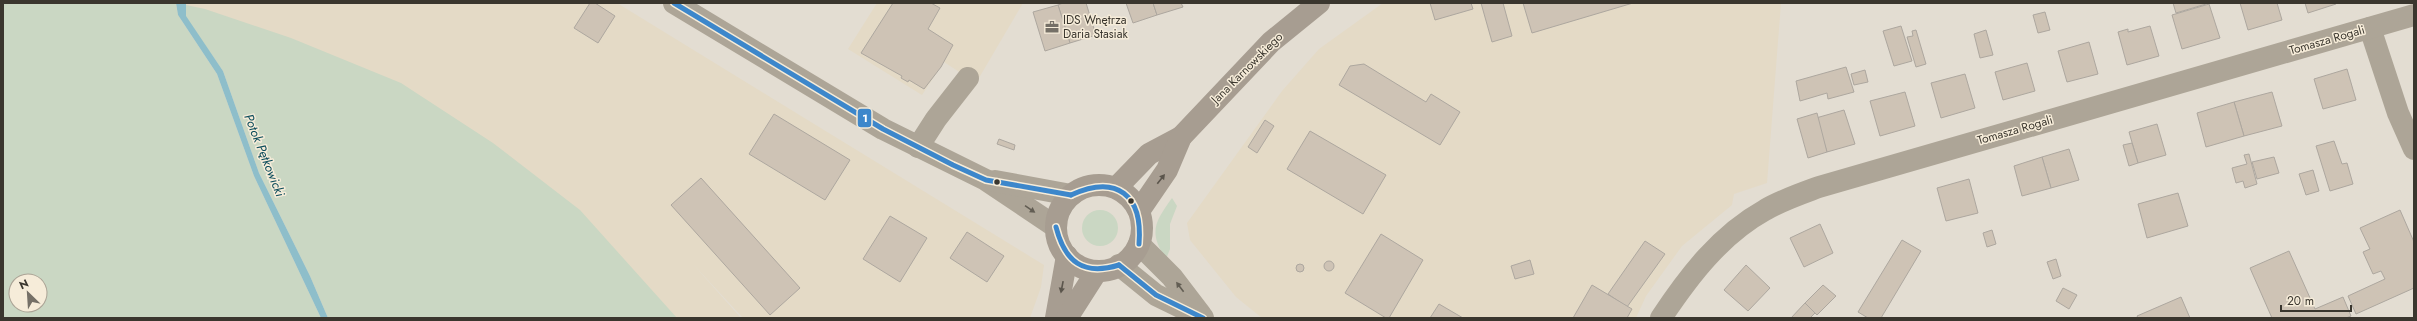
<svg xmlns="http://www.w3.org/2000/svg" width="2417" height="321" viewBox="0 0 2417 321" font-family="Jost,sans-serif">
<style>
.built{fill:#e4dac6}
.green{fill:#cad7c3;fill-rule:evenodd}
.water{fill:#8ebeca}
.building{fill:#cec3b5;stroke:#ada79f}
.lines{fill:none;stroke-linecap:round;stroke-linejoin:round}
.minor{stroke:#ada597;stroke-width:22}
.major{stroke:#a79d91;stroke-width:22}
.bus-1-casing{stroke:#f6ecd9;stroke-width:8}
.bus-1{stroke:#3d87cb;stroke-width:5}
.oneway{fill:#5b554c}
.oneway2{fill:#625d53}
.bus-dot{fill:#3a362e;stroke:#f6ecd9;stroke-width:1.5}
.labels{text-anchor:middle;stroke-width:3;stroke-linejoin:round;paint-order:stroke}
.poi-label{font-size:12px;fill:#3a362e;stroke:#f6ecd9;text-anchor:start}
.street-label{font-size:12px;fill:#3a362e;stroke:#f6ecd9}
.water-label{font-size:13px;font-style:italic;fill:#0d4d5c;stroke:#f6ecd9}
.line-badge{stroke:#f6ecd9;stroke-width:1.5}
.badge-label{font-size:11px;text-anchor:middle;font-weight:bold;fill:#fff}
</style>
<rect width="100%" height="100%" fill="#e3ddd2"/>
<g class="built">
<polygon points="97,3 617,3 1044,265 1041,287 1030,318 743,318 692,263 741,318 668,318 176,16"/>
<polygon points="877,3 1023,3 976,83 944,62 922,95 848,49"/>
<polygon points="1383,3 1781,3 1767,183 1734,194 1732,205 1682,246 1646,296 1636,318 1262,318 1236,297 1190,240 1187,223 1282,91 1319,49"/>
</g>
<g class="green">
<path d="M3 3 176 4 178 15 217 74 254 176 321 318H3ZM16 281H40V305H16Z"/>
<polygon points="186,5 205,9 291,38 401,83 493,143 580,210 677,318 328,318 310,276 259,173 223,71 185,16"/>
<path d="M1172 198 1177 206 1170 224V249L1166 259C1148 232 1155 222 1172 198Z"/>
<circle cx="1100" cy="228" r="18"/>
</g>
<polygon class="water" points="176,3 186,3 186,16 223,71 259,173 310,276 328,318 321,318 254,176 217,74 178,15"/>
<g class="building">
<polygon points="590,3 595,3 615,16 598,43 574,28"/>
<polygon points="893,3 931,3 940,8 928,29 953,45 941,67 924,89 909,80 908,82 901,78 902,76 861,53"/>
<polygon points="1063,3 1086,3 1096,35 1070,43 1058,5"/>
<polygon points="1126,3 1153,3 1157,15 1133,23"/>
<polygon points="1153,3 1181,3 1183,7 1157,15"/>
<polygon points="1430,3 1471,3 1473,9 1435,20"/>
<polygon points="1481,3 1503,3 1512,36 1492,42"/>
<polygon points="1523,3 1633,3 1532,33"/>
<polygon points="2173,3 2206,3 2206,4 2176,13"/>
<polygon points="2240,3 2277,3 2282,20 2248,30"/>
<polygon points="2305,3 2335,3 2336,4 2308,13"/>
<polygon points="2209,4 2220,38 2182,49 2172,15"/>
<polygon points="1058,5 1070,43 1045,51 1033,12"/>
<polygon points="2045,12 2050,30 2038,33 2033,15"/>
<polygon points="1901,26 1912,61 1894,66 1883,31"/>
<polygon points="2150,26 2159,56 2127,65 2118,32 2128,29 2128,32"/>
<polygon points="1916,30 1926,64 1916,67 1907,37 1913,36 1912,31"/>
<polygon points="1986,30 1993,55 1980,58 1974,34"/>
<polygon points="2089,42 2098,74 2067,82 2058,51"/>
<polygon points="2027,63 2035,91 2003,100 1995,72"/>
<polygon points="1364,64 1426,102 1431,94 1460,112 1440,145 1339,85 1350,66"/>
<polygon points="1846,67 1854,92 1828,99 1827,93 1800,101 1796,81"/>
<polygon points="2347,69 2356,100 2323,109 2314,79"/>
<polygon points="1865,70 1868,82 1854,85 1851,74"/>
<polygon points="1965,74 1975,108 1941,118 1931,83"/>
<polygon points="1905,92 1915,126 1880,136 1870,101"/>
<polygon points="2272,92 2282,126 2244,136 2234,102"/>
<polygon points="2234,102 2244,136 2206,147 2197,113"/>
<polygon points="1844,110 1855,144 1827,152 1816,118"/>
<polygon points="1817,113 1827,152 1808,158 1797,119"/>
<polygon points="774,114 850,160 825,200 749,154"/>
<polygon points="1265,120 1274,126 1257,153 1248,147"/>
<polygon points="2157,124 2166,155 2138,163 2129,132"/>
<polygon points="1310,131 1386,175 1363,214 1287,169"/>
<polygon points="999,139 1015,145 1014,150 997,144"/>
<polygon points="2334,141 2342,164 2347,163 2353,184 2330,191 2316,146"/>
<polygon points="2132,143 2138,163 2129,166 2123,145"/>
<polygon points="2069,149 2079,180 2051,188 2042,157"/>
<polygon points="2249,154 2257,184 2245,188 2243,181 2236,183 2232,168 2247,164 2244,155"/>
<polygon points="2042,157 2051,188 2022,196 2014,166"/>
<polygon points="2274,157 2279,173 2257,179 2252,162"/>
<polygon points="2313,170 2319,191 2306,195 2299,174"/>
<polygon points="701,178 800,288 770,315 671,205"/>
<polygon points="1969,179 1978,213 1946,221 1937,188"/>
<polygon points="2178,193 2188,226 2147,238 2138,204"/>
<polygon points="2400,210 2414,242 2414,288 2356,314 2348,296 2385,279 2381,271 2373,274 2363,252 2370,249 2360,228"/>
<polygon points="890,216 927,238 900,282 863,259"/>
<polygon points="1820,224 1833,253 1804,267 1790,238"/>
<polygon points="1992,230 1996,244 1987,247 1983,233"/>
<polygon points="967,232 1004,256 987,282 950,258"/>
<polygon points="1381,234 1423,260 1389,318 1386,318 1345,293"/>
<polygon points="1902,240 1921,251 1881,318 1868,318 1858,312"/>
<polygon points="1645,241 1665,254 1627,307 1608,294"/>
<polygon points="2289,251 2315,309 2343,297 2351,316 2346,318 2272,318 2250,268"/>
<polygon points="2056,259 2061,276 2053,279 2047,262"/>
<polygon points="1530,260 1534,274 1515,279 1511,266"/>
<circle cx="1329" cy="266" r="5"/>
<circle cx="1300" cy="268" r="4"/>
<polygon points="1746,265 1770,288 1748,311 1724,290"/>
<polygon points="1592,285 1632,309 1627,318 1573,318"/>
<polygon points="1823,285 1836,296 1817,315 1805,303"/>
<polygon points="2063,288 2077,295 2069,309 2056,301"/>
<polygon points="2181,297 2190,318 2138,318 2137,316"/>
<polygon points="1805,303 1815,313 1810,318 1791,318"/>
<polygon points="1439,304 1463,318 1430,318"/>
</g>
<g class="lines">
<g class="minor">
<polyline points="674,3 883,129 986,180 1056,227"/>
<polyline points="2370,28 2398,113 2414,149"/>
<polyline points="918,147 936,119 968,78"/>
<polyline points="995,181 1071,195"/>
<polyline points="1139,244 1172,277 1201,315"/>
<polyline points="1119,265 1156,295 1203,318"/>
<path d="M1661 318C1689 276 1720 235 1765 210 1782 200 1800 194 1819 187L2414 15"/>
</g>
<g class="major">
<circle cx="1099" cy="228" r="43"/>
<polyline points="1116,188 1149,154 1181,137"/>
<polyline points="1139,211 1167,170 1181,137 1271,42 1319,3"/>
<polyline points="1056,318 1067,256"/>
<polyline points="1067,318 1097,271"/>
</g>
<g class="bus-1-casing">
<g id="bus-1">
<polyline points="674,3 883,129 953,165 986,180 1071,195"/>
<path d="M1071 195C1117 174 1143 195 1139 244"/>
<path d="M1056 227C1065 262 1083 276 1119 265"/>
<polyline points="1119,265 1156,295 1203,318"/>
</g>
</g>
<use href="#bus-1" class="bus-1"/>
</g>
<defs><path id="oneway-solid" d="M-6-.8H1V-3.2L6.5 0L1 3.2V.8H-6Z"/></defs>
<g class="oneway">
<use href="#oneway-solid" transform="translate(1161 179) rotate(-52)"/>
<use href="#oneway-solid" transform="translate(1062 287) rotate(101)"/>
</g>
<g class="oneway2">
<use href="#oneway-solid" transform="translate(1030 209) rotate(34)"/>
<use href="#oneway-solid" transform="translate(1180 287) rotate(-127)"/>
</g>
<defs>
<g id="office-bare" transform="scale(1.08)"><path d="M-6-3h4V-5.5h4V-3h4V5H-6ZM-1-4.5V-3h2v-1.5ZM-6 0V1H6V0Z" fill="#757067" stroke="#f6ecd9" stroke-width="2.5" paint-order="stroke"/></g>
</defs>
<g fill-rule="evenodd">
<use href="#office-bare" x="1052" y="27"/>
</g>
<g class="bus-dot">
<circle cx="997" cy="182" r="3.5"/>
<circle cx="1131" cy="201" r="3.5"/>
</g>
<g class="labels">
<g class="poi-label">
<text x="1063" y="24">IDS Wnętrza<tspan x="1063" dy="14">Daria Stasiak</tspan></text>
</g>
<g class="street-label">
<text transform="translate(2327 40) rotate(-16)" y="4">Tomasza Rogali</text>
<text transform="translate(1247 68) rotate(-45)" y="4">Jana Karnowskiego</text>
<text transform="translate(2015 130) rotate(-16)" y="4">Tomasza Rogali</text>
</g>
<g class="water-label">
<text transform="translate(265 155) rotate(68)" y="5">Potok Pętkowicki</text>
</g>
</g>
<rect class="line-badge" x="857" y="108" width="15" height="20" rx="4" fill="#3d87cb"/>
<g class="badge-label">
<text x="865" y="122">1</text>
</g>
<rect width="2417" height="321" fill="none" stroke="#3a362e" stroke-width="8"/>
<g transform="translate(28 293) rotate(335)"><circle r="19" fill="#f6ecd9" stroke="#aba395"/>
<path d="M0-3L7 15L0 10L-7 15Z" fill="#757067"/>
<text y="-6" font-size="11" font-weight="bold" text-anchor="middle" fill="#3a362e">N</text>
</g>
<path d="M2281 305v6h70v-6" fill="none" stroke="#3a362e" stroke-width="2"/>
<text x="2287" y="305" font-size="12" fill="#3a362e" stroke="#f6ecd9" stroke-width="3" paint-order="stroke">20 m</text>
</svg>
